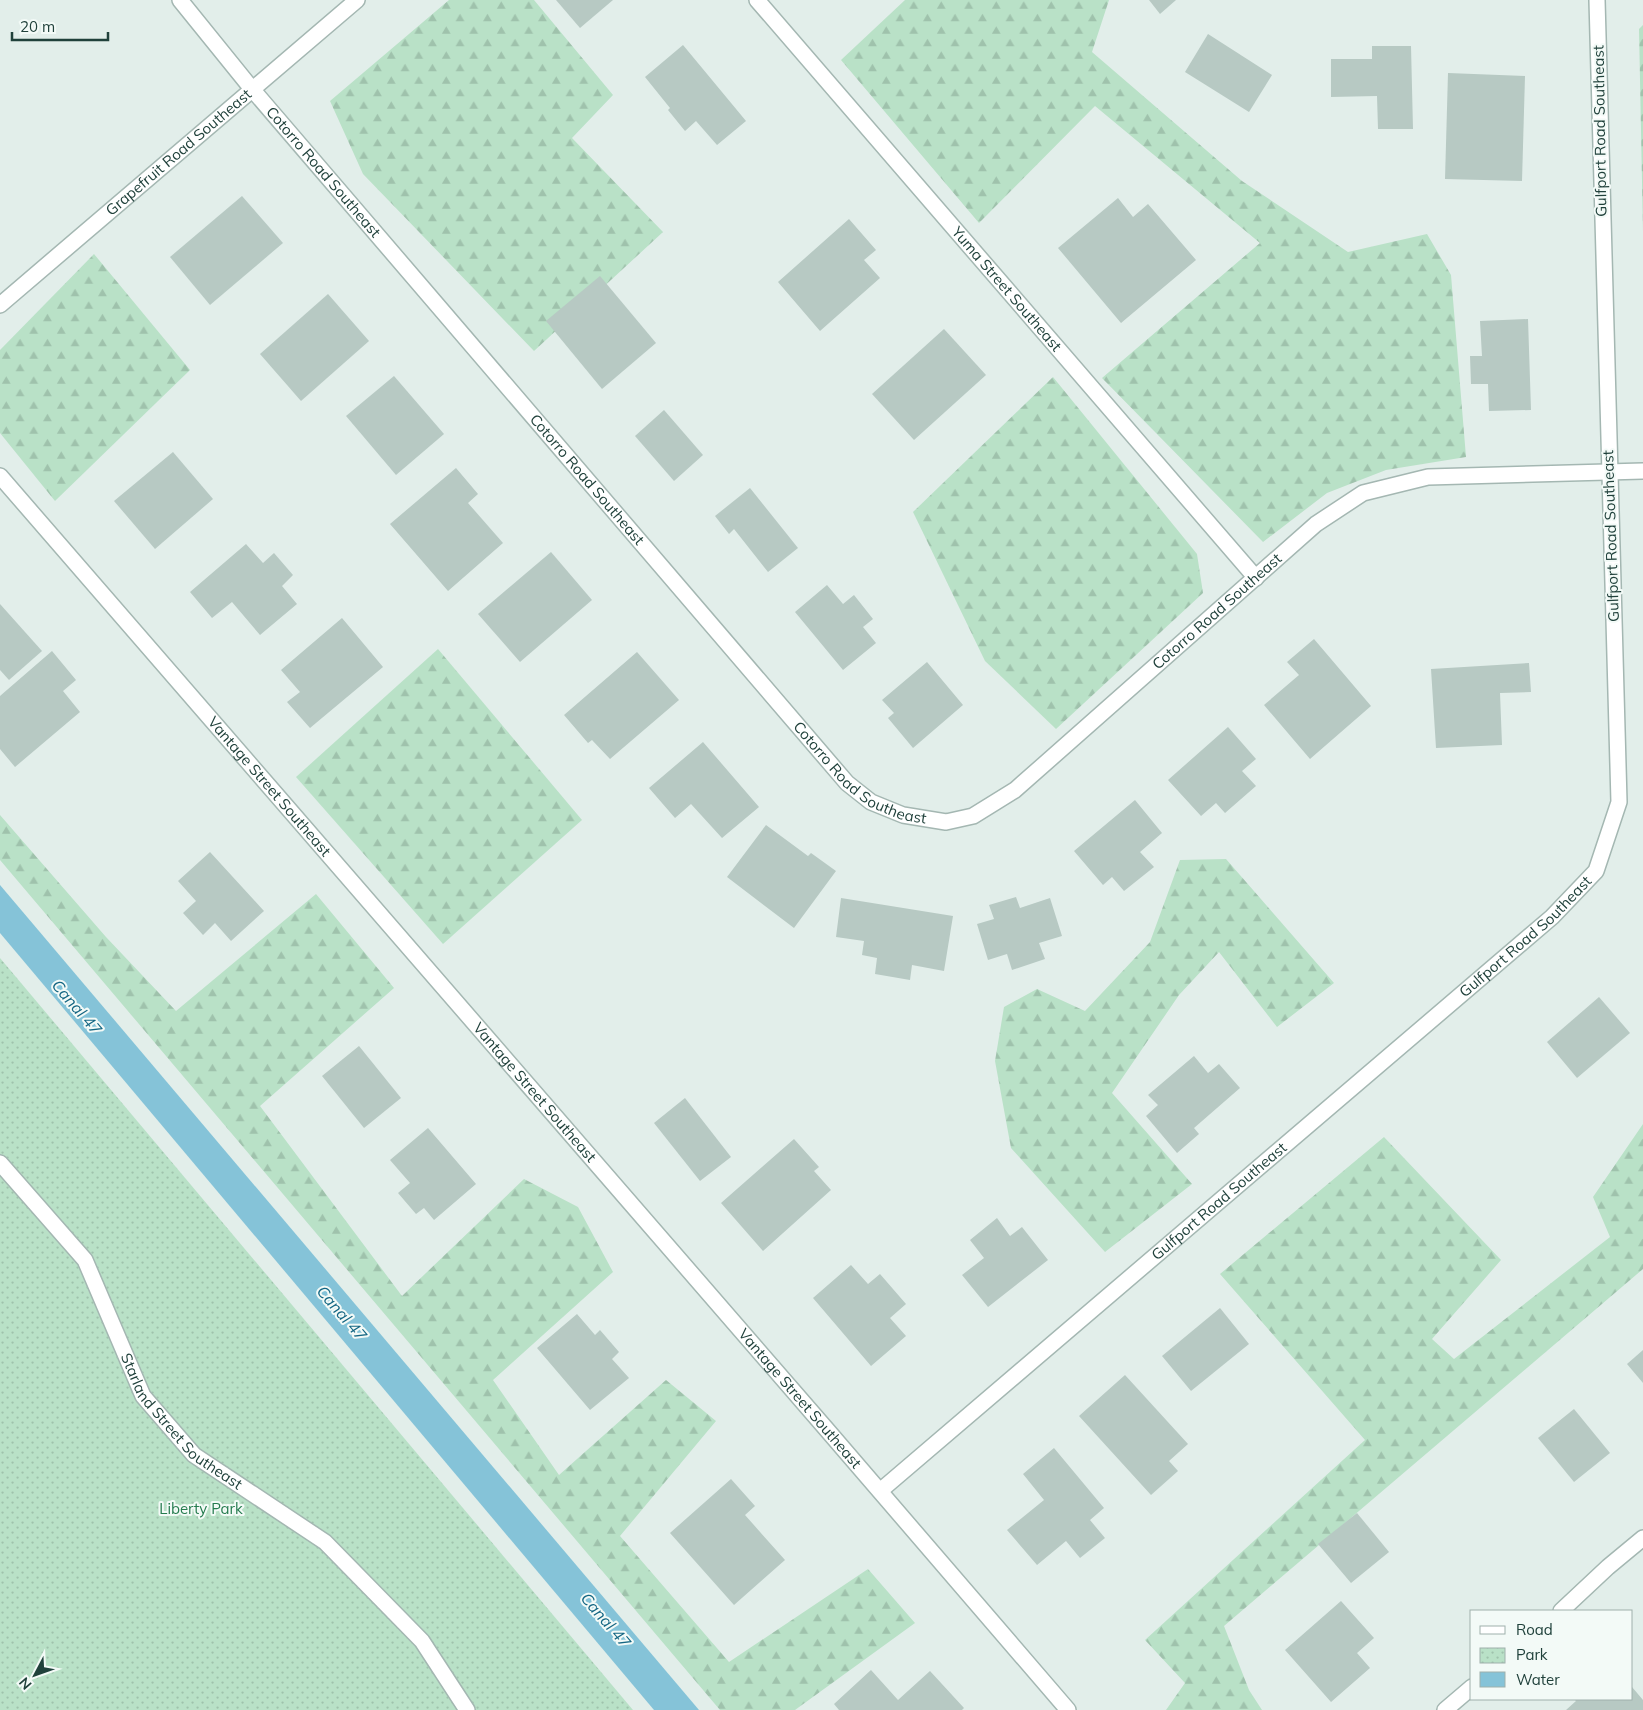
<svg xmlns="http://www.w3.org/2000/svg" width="1643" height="1710" viewBox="0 0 1643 1710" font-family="Mulish,sans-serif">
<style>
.forest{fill:url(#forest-firs)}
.park{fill:url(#park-dots)}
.water{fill:#85c3d8}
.building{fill:#b7c9c3}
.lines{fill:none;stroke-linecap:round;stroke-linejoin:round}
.lane-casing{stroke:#a4b7b2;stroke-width:18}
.street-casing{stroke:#a4b7b2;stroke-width:18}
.lane{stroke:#fff;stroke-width:15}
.street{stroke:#fff;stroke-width:15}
.labels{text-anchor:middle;stroke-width:4;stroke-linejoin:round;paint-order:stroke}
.street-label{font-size:15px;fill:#20413b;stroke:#f3faf7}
.park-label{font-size:15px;fill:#267c4f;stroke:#f3faf7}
.water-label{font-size:16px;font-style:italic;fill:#146683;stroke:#f3faf7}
</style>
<defs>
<pattern id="forest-firs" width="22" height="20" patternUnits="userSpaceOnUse" patternTransform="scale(1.25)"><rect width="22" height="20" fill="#b9e1c7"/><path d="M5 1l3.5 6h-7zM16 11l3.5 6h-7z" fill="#9fc2ac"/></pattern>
<pattern id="park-dots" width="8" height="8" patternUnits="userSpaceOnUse" patternTransform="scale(1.25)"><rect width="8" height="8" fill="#b9e1c7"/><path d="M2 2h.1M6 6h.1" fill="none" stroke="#9fc2ac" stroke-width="1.8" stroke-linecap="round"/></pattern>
</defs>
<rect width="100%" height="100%" fill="#e2eeea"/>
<g class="forest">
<polygon points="449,0 534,0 613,95 572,138 663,232 534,351 363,174 330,101"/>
<polygon points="905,0 1109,0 1092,52 1242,181 1348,252 1427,234 1451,275 1466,457 1386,470 1327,493 1263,542 1102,378 1260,243 1095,106 979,223 841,60"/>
<polygon points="1643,25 1643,232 1639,29"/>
<polygon points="94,254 190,370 55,501 0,433 0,350"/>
<polygon points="1053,377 1197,554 1203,593 1056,729 985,661 913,512"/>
<polygon points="438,649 582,820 443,944 296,777"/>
<polygon points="0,815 106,937 176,1011 316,894 394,988 260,1106 402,1296 524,1179 578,1207 613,1272 493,1380 559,1475 666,1380 716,1421 620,1536 729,1662 868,1569 915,1623 795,1710 720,1710 0,860"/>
<polygon points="1226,859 1334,983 1277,1027 1219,952 1179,995 1112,1093 1192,1184 1105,1252 1011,1148 995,1061 1004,1007 1037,989 1085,1011 1150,942 1180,860"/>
<polygon points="1643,1124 1643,1269 1224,1626 1249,1690 1262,1710 1166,1710 1185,1683 1145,1640 1365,1440 1220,1274 1384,1137 1501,1260 1432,1339 1454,1359 1610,1237 1593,1197"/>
</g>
<polygon class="park" points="0,958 633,1710 0,1710"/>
<polygon class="water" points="0,885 699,1710 654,1710 0,933"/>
<g class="building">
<polygon points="556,0 613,0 580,28"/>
<polygon points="1149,0 1176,0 1160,14"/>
<polygon points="1208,34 1272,75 1249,112 1185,72"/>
<polygon points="683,45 746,121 717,145 696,121 685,131 668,110 670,108 645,77"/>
<polygon points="1372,46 1411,46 1413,129 1378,129 1377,96 1331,97 1331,59 1372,59"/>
<polygon points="1448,73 1525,76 1522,181 1445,179"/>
<polygon points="242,196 283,243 210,305 170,257"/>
<polygon points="1118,198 1133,217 1148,204 1196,260 1121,323 1058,248"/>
<polygon points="849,219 876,250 864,260 880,278 820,331 778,282"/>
<polygon points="600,276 656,343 602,389 546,321"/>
<polygon points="328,294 369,341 301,401 260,354"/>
<polygon points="1528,319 1531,410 1489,411 1488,384 1471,384 1470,356 1482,356 1480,321"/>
<polygon points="944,329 986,375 914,440 872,394"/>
<polygon points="394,376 444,434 396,475 346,416"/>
<polygon points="664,410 703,455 674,481 635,436"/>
<polygon points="173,452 213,499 155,549 114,501"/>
<polygon points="456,468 478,494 468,503 503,543 448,591 390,524"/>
<polygon points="750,488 798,548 768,572 734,529 729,534 715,516"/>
<polygon points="246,544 263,563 274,553 293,575 282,586 297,604 260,635 232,602 212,618 190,592"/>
<polygon points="551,552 592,600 520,662 478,614"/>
<polygon points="827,585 843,604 854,595 873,619 863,627 876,643 843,670 795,612"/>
<polygon points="0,604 42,651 9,680 0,670"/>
<polygon points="342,618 383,667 310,728 287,702 300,692 281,670"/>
<polygon points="1314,639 1371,706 1310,759 1264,705 1299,675 1287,662"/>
<polygon points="52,651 76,680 63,691 80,712 15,767 0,749 0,696"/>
<polygon points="637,652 679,700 610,759 592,740 588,743 564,715"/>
<polygon points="927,662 963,705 913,748 888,718 894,713 882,700"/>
<polygon points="1529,663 1531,692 1500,693 1502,745 1436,748 1431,669"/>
<polygon points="1228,727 1256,759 1242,771 1256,786 1225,813 1216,803 1201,816 1168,780"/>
<polygon points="703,742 759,807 722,838 691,804 675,818 649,788"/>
<polygon points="1135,800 1162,833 1140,852 1154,867 1124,891 1112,877 1103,885 1074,851"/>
<polygon points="766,825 808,856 811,853 836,871 794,928 727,877"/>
<polygon points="210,852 264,911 231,941 215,923 203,935 183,913 196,901 178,881"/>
<polygon points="1016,897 1020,908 1050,898 1062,936 1039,943 1045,959 1012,970 1007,954 988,960 977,924 994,919 989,905"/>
<polygon points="841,898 953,916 944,971 912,965 910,980 875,974 877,958 862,955 864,941 836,937"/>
<polygon points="1599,997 1630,1033 1577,1078 1547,1042"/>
<polygon points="359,1046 401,1098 364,1128 322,1076"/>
<polygon points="1194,1056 1208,1073 1219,1064 1240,1088 1194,1128 1199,1134 1177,1153 1146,1116 1158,1105 1148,1095"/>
<polygon points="685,1098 731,1157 700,1181 654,1123"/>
<polygon points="428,1128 476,1184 434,1220 424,1208 416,1214 398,1193 410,1183 390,1160"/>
<polygon points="794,1139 819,1167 814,1171 831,1190 763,1251 721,1203"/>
<polygon points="997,1218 1010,1236 1022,1227 1048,1260 988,1307 962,1275 984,1258 970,1240"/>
<polygon points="851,1265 868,1284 880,1274 906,1304 890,1318 906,1336 871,1366 813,1298"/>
<polygon points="1220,1308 1249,1344 1191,1391 1162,1356"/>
<polygon points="577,1314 595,1335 600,1330 619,1352 612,1359 629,1378 590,1410 537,1348"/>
<polygon points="1643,1350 1643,1383 1627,1364"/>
<polygon points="1125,1375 1188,1444 1169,1461 1178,1471 1151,1495 1079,1416"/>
<polygon points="1574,1409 1610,1453 1574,1482 1538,1438"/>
<polygon points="1054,1448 1104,1508 1090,1520 1105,1538 1080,1558 1066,1541 1037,1565 1007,1530 1044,1500 1023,1474"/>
<polygon points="731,1479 755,1506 745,1515 785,1560 734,1605 670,1533"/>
<polygon points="1357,1513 1389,1552 1351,1583 1318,1544"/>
<polygon points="1341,1601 1374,1638 1357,1653 1370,1668 1331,1702 1285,1650"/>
<polygon points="871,1670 898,1700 930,1671 964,1708 962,1710 839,1710 834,1704"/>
<polygon points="1632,1687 1643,1700 1643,1710 1566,1710 1576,1701 1574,1699 1632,1699"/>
</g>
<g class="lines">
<g class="lane-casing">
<g id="lane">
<path id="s1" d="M0 1163 85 1260 143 1396 194 1455 325 1542 422 1641 467 1710"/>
</g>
</g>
<g class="street-casing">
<g id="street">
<path id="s2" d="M180 0 252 89 847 783 871 802 903 815 946 822 973 816 1015 790 1316 524 1363 493 1428 477 1643 471"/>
<path id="s3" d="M757 0 1256 578"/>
<path id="s4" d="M0 305 357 0"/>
<path id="s5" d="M0 476 828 1431 1068 1710"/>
<path id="s6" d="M880 1491 1552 917 1596 871 1619 802 1597 0"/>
<polyline points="1561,1611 1608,1567 1643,1538"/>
<polyline points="1445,1710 1472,1687"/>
</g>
</g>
<use href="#lane" class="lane"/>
<use href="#street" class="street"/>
</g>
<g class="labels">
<g class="street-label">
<text transform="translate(1600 131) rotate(-91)" y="5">Gulfport Road Southeast</text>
<text dy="5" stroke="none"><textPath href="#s4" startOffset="235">Grapefruit Road Southeast</textPath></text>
<text dy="5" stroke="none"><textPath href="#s2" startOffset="224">Cotorro Road Southeast</textPath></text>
<text dy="5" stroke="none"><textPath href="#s3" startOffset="382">Yuma Street Southeast</textPath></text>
<text dy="5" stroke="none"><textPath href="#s2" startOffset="629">Cotorro Road Southeast</textPath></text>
<text transform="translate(1611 536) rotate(-92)" y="5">Gulfport Road Southeast</text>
<text dy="5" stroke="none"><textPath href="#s2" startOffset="1484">Cotorro Road Southeast</textPath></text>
<text dy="5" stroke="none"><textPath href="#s2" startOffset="1034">Cotorro Road Southeast</textPath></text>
<text dy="5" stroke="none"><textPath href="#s5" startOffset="411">Vantage Street Southeast</textPath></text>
<text dy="5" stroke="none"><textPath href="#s6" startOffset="851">Gulfport Road Southeast</textPath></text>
<text dy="5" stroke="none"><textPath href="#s5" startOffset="816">Vantage Street Southeast</textPath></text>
<text dy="5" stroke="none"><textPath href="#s6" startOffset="446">Gulfport Road Southeast</textPath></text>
<text dy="5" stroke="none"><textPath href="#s5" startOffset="1221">Vantage Street Southeast</textPath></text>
<text dy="5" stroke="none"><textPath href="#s1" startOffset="321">Starland Street Southeast</textPath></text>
</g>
<g class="park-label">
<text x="201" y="1514">Liberty Park</text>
</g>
<g class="water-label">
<text transform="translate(77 1007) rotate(49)" y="6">Canal 47</text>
<text transform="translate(342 1313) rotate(49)" y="6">Canal 47</text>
<text transform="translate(606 1620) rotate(49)" y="6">Canal 47</text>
</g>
</g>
<rect x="1470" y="1610" width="162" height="90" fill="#f3faf7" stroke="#9fb0ac"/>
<rect x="1480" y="1626" width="25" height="8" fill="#ffffff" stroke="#9fb0ac"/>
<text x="1516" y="1635" font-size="15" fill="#20413b">Road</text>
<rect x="1480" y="1648" width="25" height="15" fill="url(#park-dots)" stroke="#9fb0ac"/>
<text x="1516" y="1660" font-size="15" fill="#20413b">Park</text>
<rect x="1480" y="1672" width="25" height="15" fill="#85c3d8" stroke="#9fb0ac"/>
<text x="1516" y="1685" font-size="15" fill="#20413b">Water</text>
<g transform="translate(35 1675) rotate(229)" stroke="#f3faf7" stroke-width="4" paint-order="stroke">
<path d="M0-4L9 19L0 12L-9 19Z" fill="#20413b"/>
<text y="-8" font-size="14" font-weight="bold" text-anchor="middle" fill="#20413b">N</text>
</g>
<path d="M12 32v8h96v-8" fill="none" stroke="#20413b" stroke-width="2.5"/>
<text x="20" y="32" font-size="15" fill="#20413b" stroke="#f3faf7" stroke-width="4" paint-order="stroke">20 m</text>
</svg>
